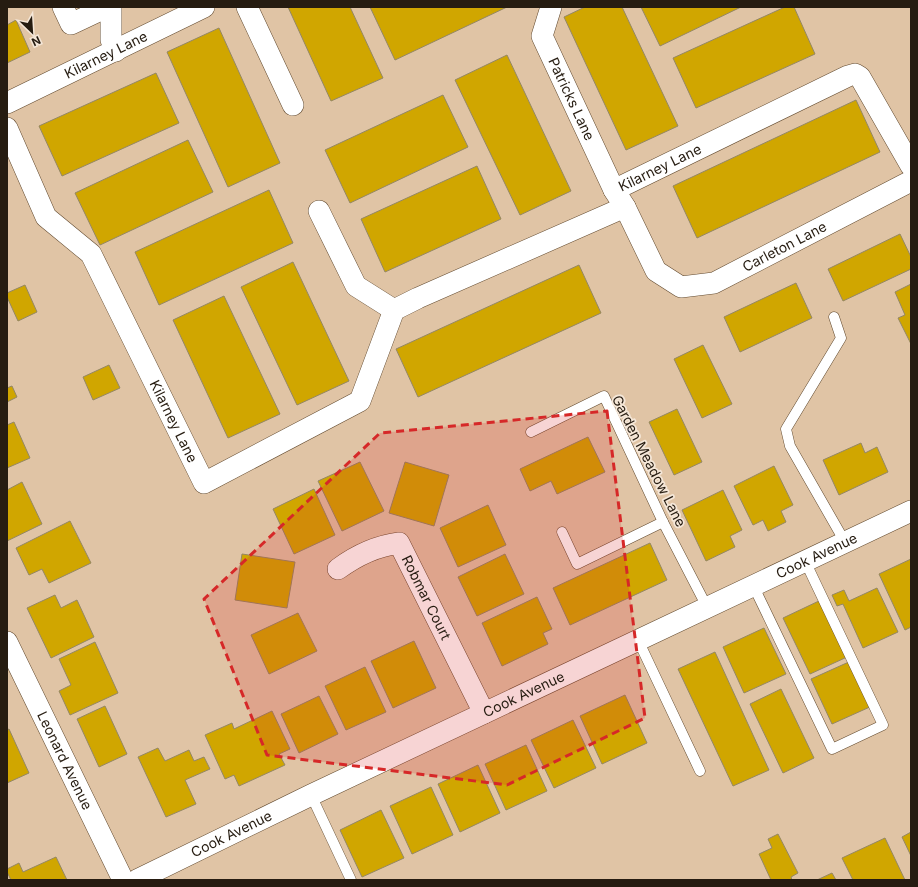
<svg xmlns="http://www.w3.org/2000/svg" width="918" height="887" viewBox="0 0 918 887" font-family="Inter,sans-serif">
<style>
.building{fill:#d0a600;stroke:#948764}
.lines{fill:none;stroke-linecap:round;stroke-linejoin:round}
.lane-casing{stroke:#624a2f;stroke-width:11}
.street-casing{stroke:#624a2f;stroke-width:22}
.lane{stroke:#fff;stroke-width:10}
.street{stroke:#fff;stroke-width:21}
.marked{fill:#d62828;fill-opacity:0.2;stroke:#d62828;stroke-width:3;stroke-dasharray:8 5;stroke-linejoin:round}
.labels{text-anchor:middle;stroke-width:3.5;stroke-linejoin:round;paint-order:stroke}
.street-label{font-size:14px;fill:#261c11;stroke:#f5e7d8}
</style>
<rect width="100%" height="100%" fill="#e0c4a5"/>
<g class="building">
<polygon points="288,7 350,7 383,78 331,101"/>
<polygon points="370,7 507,7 395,60"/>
<polygon points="585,7 622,7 678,126 626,150 564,17"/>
<polygon points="641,7 741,7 660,46"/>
<polygon points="785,7 794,7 815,54 696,108 673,58"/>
<polygon points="16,20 30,52 7,63 7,25"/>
<polygon points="219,28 280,163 228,187 167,52"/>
<polygon points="507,55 571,191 520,215 455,80"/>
<polygon points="156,73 179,123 62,176 39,126"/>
<polygon points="443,95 468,147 350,203 325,150"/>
<polygon points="856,100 880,152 697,238 673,186"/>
<polygon points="188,140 213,192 100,245 75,193"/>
<polygon points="477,166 501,219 385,272 361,219"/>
<polygon points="269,190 293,243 159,305 135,252"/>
<polygon points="900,234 911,257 911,269 843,301 828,269"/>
<polygon points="293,262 349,381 297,405 241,287"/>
<polygon points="579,265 601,313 418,397 396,349"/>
<polygon points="796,283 812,318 740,352 724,317"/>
<polygon points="911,284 911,344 898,318 905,315 895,292"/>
<polygon points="25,285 37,312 18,321 7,297 7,293"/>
<polygon points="224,296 280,414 228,438 173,320"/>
<polygon points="703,345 732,404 702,418 674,359"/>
<polygon points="109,365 120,388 93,400 83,377"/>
<polygon points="12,386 17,397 7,402 7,388"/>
<polygon points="677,409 702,462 674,475 649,422"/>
<polygon points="14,422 30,458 7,468 7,425"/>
<polygon points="588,437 605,472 557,494 551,481 530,491 520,469"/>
<polygon points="861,443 865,453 877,447 888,472 839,495 823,460"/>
<polygon points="360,462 384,511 342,531 318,481"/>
<polygon points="405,462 449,475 434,526 389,513"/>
<polygon points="774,466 793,505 781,511 786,522 768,531 763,520 753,525 734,486"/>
<polygon points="22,482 42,524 7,541 7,490"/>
<polygon points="314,489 335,535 294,554 273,509"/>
<polygon points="723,490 742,530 730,536 735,547 706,561 682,510"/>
<polygon points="488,505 506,545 458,567 440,528"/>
<polygon points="70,521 91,563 49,583 42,569 29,575 16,548"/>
<polygon points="650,543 667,580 570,625 553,588"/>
<polygon points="242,554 295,562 287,608 235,600"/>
<polygon points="505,554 524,594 477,616 458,577"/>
<polygon points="911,559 911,627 905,630 879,574"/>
<polygon points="877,588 898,632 863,648 843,604 837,606 832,595 844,590 849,601"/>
<polygon points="55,595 61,608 77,600 94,637 51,658 27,608"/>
<polygon points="537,597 552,629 543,633 548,644 502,666 482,623"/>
<polygon points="821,600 847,657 810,674 783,618"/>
<polygon points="298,613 317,651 269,674 251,635"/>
<polygon points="764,628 786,674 744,693 723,647"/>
<polygon points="414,641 436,688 393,708 371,661"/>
<polygon points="95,642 118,693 70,715 59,691 71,685 59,659"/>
<polygon points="715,652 769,770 733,786 678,669"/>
<polygon points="851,661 872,706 832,724 811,679"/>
<polygon points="365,667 386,712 346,730 325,686"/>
<polygon points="781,689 814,758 783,773 750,704"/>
<polygon points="625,695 647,743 602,764 580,716"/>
<polygon points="319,696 338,734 299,753 281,714"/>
<polygon points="105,706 127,754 99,767 77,719"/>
<polygon points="272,711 290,749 279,754 285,765 239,786 234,775 225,779 205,735 232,723 234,729"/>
<polygon points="573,720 596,768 554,788 531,740"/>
<polygon points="9,729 29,773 7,783 7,730"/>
<polygon points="526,745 547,791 506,810 485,764"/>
<polygon points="158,748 165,761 189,750 194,761 204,757 210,769 185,780 196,804 166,817 138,757"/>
<polygon points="478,765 500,813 460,832 438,784"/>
<polygon points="431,787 453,835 412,854 390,806"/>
<polygon points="381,810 404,858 362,877 340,830"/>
<polygon points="911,832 911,856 902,837"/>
<polygon points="778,834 798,873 791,877 792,880 771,880 759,854 772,848 768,839"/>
<polygon points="885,838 905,880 853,880 842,858"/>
<polygon points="56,857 67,880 11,880 7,872 7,869 19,863 23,872"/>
<polygon points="832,873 836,880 817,880"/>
</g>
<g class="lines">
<g class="lane-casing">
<g id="lane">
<polyline points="834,317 841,338 786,429 790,446 845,542"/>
<polyline points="531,432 604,396 663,522 707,607"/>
<polyline points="562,532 577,564 663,522"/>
<polyline points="753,585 832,749 883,725 805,561"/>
<polyline points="638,640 700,771"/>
<polyline points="311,795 351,880"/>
</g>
</g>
<g class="street-casing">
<g id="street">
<polyline points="63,7 71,24 107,7"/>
<polyline points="111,7 111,40 116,51"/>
<polyline points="247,7 293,105"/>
<path id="s1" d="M551 7 542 36 614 190 625 207 656 271 681 287 714 283 911 181"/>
<path id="s2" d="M7 103 204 7"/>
<path id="s3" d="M7 128 46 217 91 254 204 483 360 401 394 310 418 298 625 207"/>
<path id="s4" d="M614 190 848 76 855 74 860 77 911 166"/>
<polyline points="319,211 356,286 394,310"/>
<path id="s5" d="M338 569C357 555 376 546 399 543L484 713"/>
<path id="s6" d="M7 642 123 880"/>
<path id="s7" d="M137 880 311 795 911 511"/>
</g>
</g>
<use href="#lane" class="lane"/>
<use href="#street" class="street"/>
</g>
<path class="marked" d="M607 411 645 718 507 785 267 755 204 599 380 433Z"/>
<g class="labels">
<g class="street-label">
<text dy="5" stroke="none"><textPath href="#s2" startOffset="110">Kilarney Lane</textPath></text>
<text dy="5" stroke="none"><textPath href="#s1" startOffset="100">Patricks Lane</textPath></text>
<text dy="5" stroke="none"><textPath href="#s4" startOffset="51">Kilarney Lane</textPath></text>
<text dy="5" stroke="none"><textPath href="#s1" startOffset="434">Carleton Lane</textPath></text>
<text dy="5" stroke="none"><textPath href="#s3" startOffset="342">Kilarney Lane</textPath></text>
<text transform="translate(649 461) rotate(63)" y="5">Garden Meadow Lane</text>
<text dy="5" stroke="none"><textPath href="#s7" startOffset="753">Cook Avenue</textPath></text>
<text dy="5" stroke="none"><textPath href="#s5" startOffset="128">Robmar Court</textPath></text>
<text dy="5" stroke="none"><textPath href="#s7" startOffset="429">Cook Avenue</textPath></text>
<text dy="5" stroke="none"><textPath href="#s6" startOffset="132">Leonard Avenue</textPath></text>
<text dy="5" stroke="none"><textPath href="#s7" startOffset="105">Cook Avenue</textPath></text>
</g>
</g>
<rect width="918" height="887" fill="none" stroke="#261c11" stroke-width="16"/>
<g transform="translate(32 32) rotate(155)" stroke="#f5e7d8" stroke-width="3" paint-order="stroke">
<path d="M0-3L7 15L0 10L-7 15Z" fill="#261c11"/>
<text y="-6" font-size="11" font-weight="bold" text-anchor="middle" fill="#261c11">N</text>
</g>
</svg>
